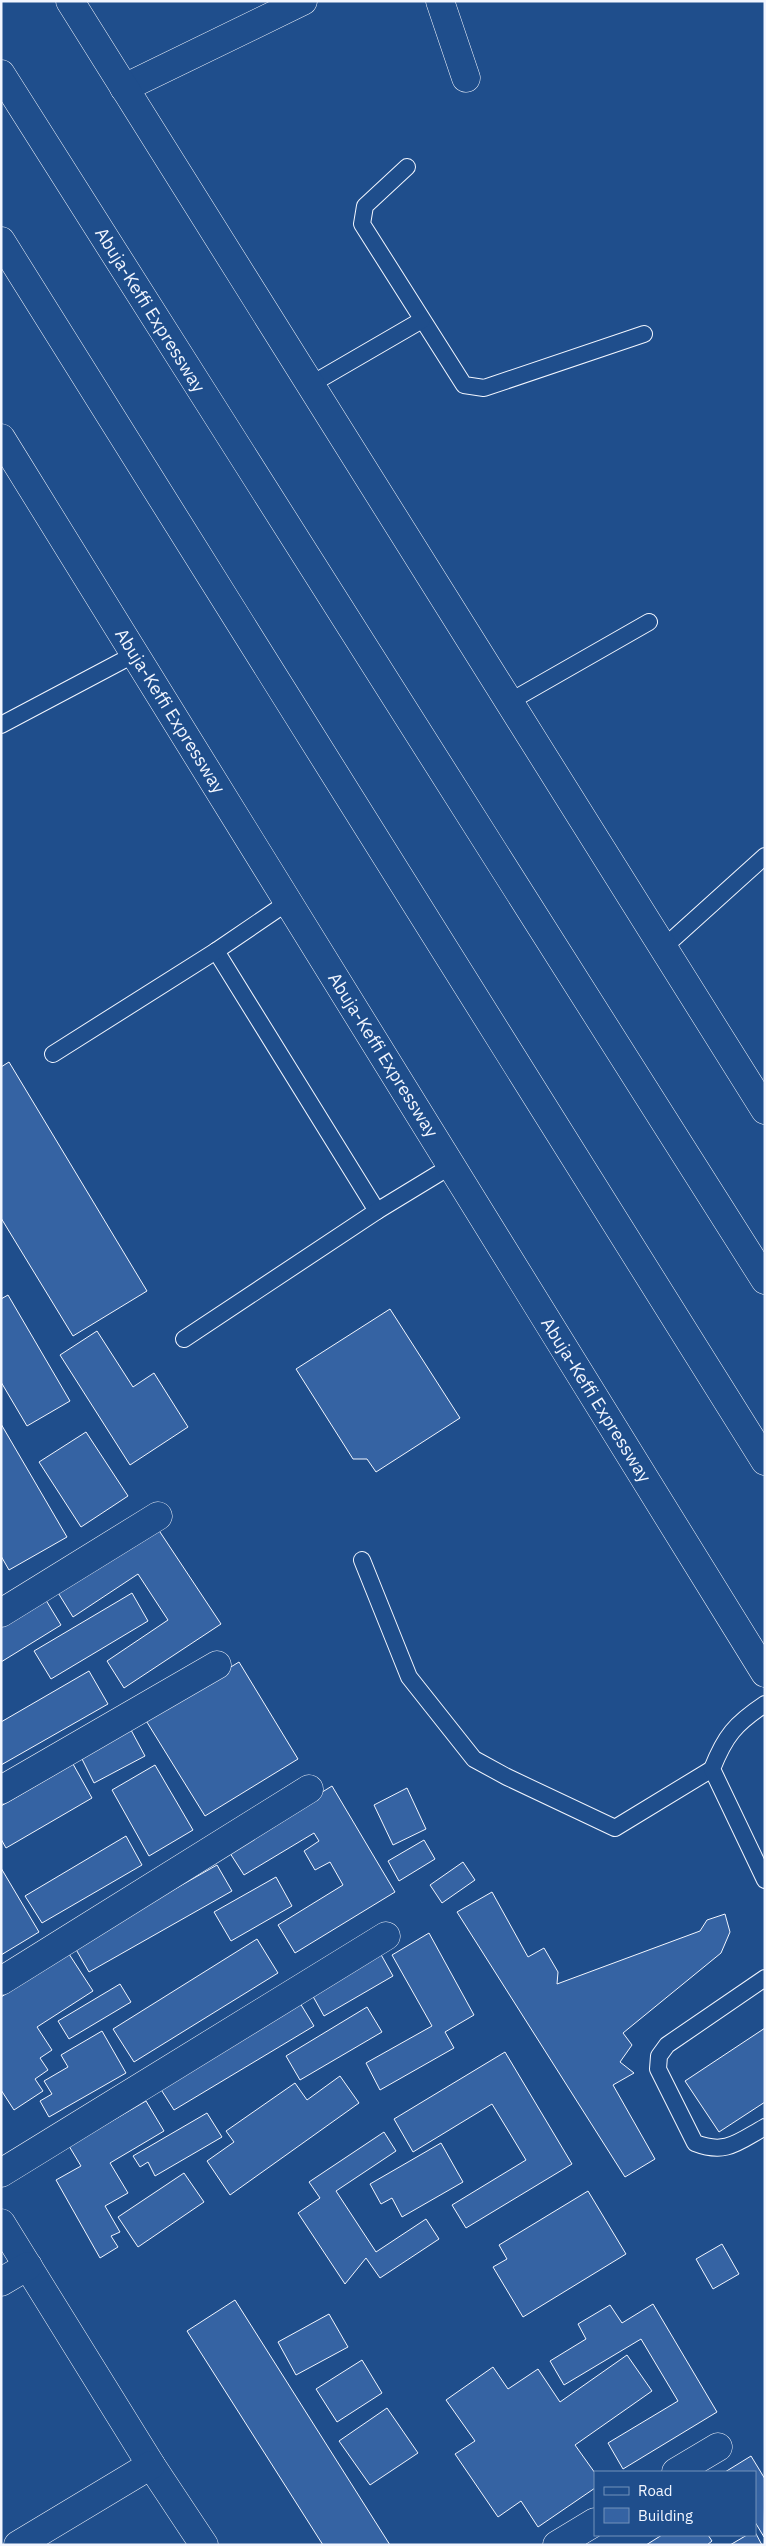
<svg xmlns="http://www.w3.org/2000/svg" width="766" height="2546" viewBox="0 0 766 2546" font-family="'IBM Plex Sans',sans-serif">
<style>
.building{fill:#3563a3;stroke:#f2f6ff}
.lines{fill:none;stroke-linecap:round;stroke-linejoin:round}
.service-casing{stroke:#f2f6ff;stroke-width:18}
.minor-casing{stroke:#f2f6ff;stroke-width:29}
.primary-casing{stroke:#f2f6ff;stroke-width:29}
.trunk-casing{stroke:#f2f6ff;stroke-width:29}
.service{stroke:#1f4e8c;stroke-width:16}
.minor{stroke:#1f4e8c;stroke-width:28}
.primary{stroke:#1f4e8c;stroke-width:28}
.trunk{stroke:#1f4e8c;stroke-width:28}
.labels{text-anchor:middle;stroke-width:4;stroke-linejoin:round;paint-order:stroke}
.street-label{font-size:18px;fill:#f2f6ff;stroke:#1f4e8c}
</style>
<rect width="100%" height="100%" fill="#1f4e8c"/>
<g class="building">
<polygon points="9,1062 147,1291 73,1336 1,1218 1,1067"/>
<polygon points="8,1295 70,1401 27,1426 1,1382 1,1299"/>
<polygon points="390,1309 460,1418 376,1472 367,1459 353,1459 296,1369"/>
<polygon points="97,1331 133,1387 154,1373 188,1427 130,1465 60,1355"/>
<polygon points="1,1424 67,1537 9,1570 1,1556"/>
<polygon points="86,1432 128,1496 81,1527 39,1462"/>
<polygon points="156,1526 221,1624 124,1688 107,1661 168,1620 138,1574 73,1617 57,1591"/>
<polygon points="132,1593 148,1621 51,1679 34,1651"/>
<polygon points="44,1597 61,1625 1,1662 1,1623"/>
<polygon points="239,1662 298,1759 205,1816 145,1719"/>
<polygon points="89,1671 108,1704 1,1765 1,1722"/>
<polygon points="131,1730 145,1756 94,1783 80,1755"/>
<polygon points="73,1764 92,1798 6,1848 1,1839 1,1806"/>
<polygon points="155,1765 193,1830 149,1856 112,1790"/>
<polygon points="332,1786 395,1892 295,1953 278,1925 343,1885 330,1862 315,1870 304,1851 319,1841 314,1833 244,1875 228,1850"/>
<polygon points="407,1788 426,1829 393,1845 374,1805"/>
<polygon points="126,1836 142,1865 42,1923 25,1896"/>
<polygon points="424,1840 435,1859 399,1881 388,1861"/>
<polygon points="463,1862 475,1880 442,1903 430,1885"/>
<polygon points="217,1865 232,1891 89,1972 74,1946"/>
<polygon points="1,1868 39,1932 1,1955"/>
<polygon points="276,1877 292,1906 231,1941 214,1912"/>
<polygon points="492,1892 528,1957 544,1948 558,1972 557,1984 700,1931 707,1920 725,1914 730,1932 721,1953 623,2033 632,2045 620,2062 634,2073 613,2085 655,2159 625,2177 457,1912"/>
<polygon points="429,1933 474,2015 445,2032 454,2048 380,2090 366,2063 432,2026 392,1955"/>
<polygon points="257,1939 278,1973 134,2062 113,2029"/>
<polygon points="379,1951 393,1976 324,2016 310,1991"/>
<polygon points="69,1954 93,1991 37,2027 52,2050 40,2058 48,2070 35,2079 43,2091 14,2110 1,2090 1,1997"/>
<polygon points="120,1984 131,2002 69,2039 58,2021"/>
<polygon points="300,2003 314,2026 174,2110 160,2088"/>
<polygon points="367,2007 382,2032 300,2080 286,2056"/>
<polygon points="765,2028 765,2102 719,2132 685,2081"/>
<polygon points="102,2031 126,2073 49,2117 40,2101 52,2094 44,2081 68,2067 61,2055"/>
<polygon points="505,2052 572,2164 466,2228 452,2205 526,2160 492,2104 413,2152 394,2119"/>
<polygon points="340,2076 359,2103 230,2195 207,2161 234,2142 226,2131 295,2083 307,2100"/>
<polygon points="146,2101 164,2131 110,2163 128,2193 105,2206 120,2232 111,2236 118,2247 100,2258 56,2180 81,2166 69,2146"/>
<polygon points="207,2113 222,2137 155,2176 148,2162 140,2167 133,2156"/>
<polygon points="384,2132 396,2151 336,2191 376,2252 426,2219 439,2239 380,2278 366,2258 345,2284 298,2213 320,2198 309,2182"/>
<polygon points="441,2143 463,2182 402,2217 392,2198 381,2204 370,2184"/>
<polygon points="184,2173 204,2202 138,2247 118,2217"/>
<polygon points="588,2191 626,2254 523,2317 493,2267 507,2259 499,2245"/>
<polygon points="722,2244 739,2274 713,2289 696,2259"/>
<polygon points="235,2300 390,2545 323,2545 187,2331"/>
<polygon points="653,2304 717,2412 623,2469 608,2443 678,2401 641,2339 564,2385 550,2361 586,2339 578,2324 610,2305 622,2323"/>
<polygon points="329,2314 348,2347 296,2375 278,2342"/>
<polygon points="627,2355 652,2391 575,2445 595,2473 595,2488 538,2527 521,2501 498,2517 455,2454 475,2441 446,2400 493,2367 508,2389 538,2369 560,2402"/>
<polygon points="362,2360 382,2393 337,2422 316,2389"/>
<polygon points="387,2408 418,2453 370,2485 339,2441"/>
<polygon points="751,2456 765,2479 764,2537 755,2522 755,2472 725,2472"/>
<polygon points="755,2532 762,2545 730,2545 747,2535 755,2535"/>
<polygon points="662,2535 708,2535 712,2541 707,2545 646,2545"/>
</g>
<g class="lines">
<g class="service-casing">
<g id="service">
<polyline points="407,167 365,206 362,224 464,385 484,388 644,334"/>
<polyline points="310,385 422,320"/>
<polyline points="509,702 649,622"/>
<polyline points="1,725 135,654"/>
<polyline points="663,948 765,856"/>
<polyline points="216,951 377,1211"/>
<polyline points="53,1054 216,951 288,902"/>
<polyline points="184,1339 377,1211 451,1166"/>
<polyline points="362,1560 409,1677 474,1759 507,1777 615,1828 712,1769"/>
<path d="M765 1704C735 1724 725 1736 712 1769L765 1880"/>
<path d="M765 1978 667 2045 659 2056 658 2069 695 2143C726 2155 738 2142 765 2127"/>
</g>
</g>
<g class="minor-casing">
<g id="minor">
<polyline points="440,1 466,78"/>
<polyline points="124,88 303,1"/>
<polyline points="1,1613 158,1516"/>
<polyline points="1,1790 217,1665"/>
<polyline points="1,1981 309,1789"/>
<polyline points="1,2173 386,1936"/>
<polyline points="1,2223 151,2465 204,2545"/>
<polyline points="1,2282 28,2266"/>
<polyline points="676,2472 718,2447"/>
<polyline points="18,2545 151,2465"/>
<polyline points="557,2545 595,2522"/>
</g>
</g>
<g class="primary-casing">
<g id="primary">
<polyline points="70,1 765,1110"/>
<polyline points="1,438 765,1673"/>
</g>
</g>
<g class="trunk-casing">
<g id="trunk">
<polyline points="1,74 765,1280"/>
<polyline points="1,241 765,1461"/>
</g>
</g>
<use href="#service" class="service"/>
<use href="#minor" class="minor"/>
<use href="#primary" class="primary"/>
<use href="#trunk" class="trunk"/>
</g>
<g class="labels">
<g class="street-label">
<text transform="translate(150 310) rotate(58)" y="6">Abuja-Keffi Expressway</text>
<text transform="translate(170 711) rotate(58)" y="6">Abuja-Keffi Expressway</text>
<text transform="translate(383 1055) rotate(58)" y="6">Abuja-Keffi Expressway</text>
<text transform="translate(596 1400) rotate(58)" y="6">Abuja-Keffi Expressway</text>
</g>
</g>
<rect width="766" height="2546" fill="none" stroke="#f2f6ff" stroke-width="5"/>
<rect x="594" y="2471" width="162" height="65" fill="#1f4e8c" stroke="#7391ba"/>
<rect x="604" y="2487" width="25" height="8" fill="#1f4e8c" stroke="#7391ba"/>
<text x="638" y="2496" font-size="15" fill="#f2f6ff">Road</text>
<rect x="604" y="2508" width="25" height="15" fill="#3563a3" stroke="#7391ba"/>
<text x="638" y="2521" font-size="15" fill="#f2f6ff">Building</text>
</svg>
